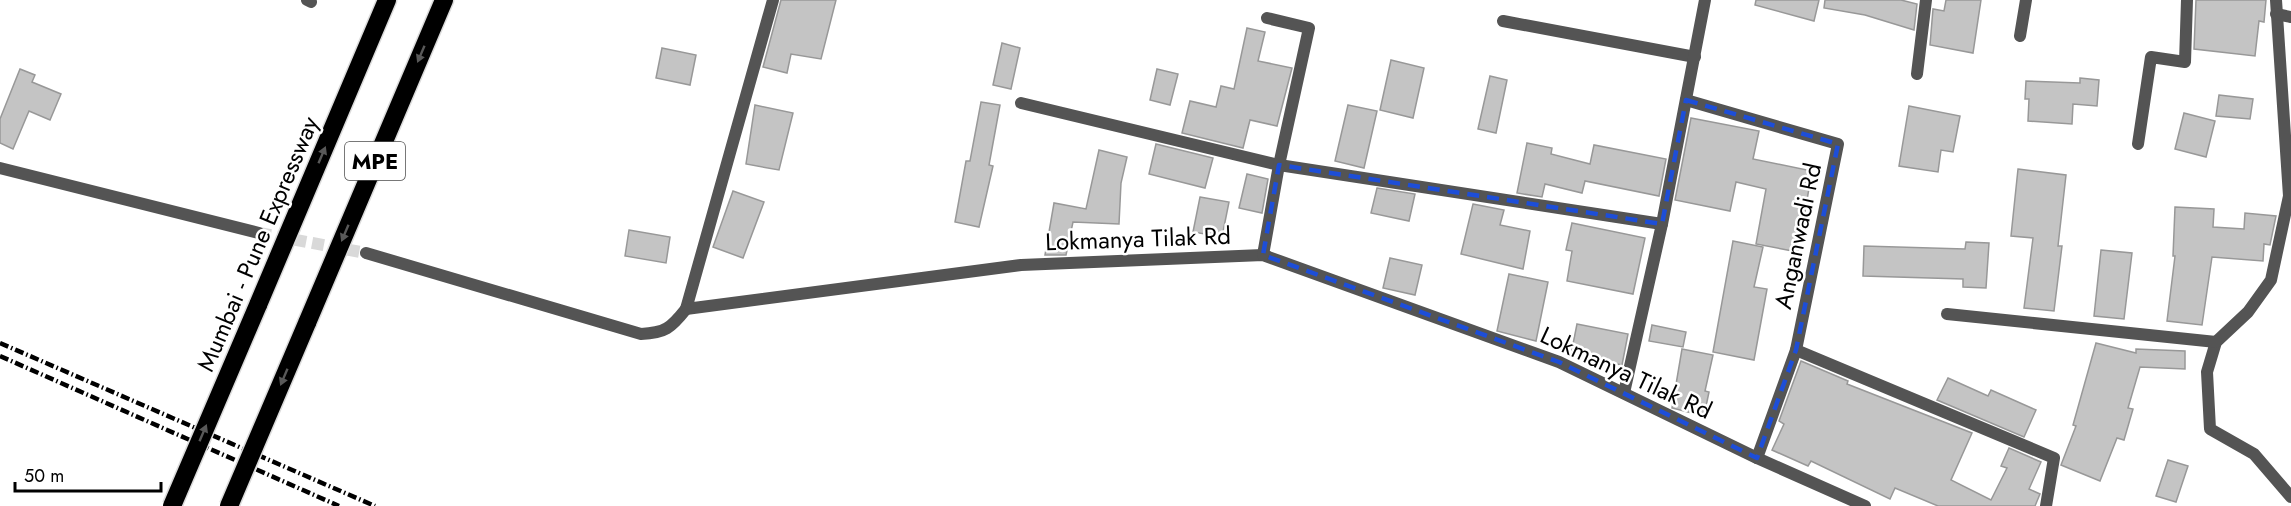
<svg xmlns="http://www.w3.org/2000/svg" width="2291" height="506" viewBox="0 0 2291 506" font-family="Jost,sans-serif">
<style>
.building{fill:#c4c4c4;stroke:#989898;stroke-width:1.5}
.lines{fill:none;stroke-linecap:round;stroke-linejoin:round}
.minor-tunnel{stroke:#d9d9d9;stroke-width:12;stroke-dasharray:12 6;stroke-linecap:butt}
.motorway-casing{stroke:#dbdbdb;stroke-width:21}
.minor{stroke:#545454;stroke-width:12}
.motorway{stroke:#000;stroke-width:18}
.rail{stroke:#000;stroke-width:4.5;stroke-dasharray:9 3 1.5 3;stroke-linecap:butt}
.motorway-bridge-casing{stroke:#dbdbdb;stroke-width:21;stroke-linecap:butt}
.motorway-bridge{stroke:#000;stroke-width:18}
.oneway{fill:#595959}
.marked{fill:none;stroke:#1d4ed8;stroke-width:4.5;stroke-dasharray:12 8;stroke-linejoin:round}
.labels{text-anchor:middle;stroke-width:5;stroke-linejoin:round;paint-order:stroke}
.shield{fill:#fff;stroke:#4c4c4c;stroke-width:1.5}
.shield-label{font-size:22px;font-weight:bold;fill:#000}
.street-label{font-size:24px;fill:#000;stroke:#fff}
</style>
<rect width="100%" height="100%" fill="#fff"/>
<g class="building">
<polygon points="781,0 836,0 821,59 791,54 787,73 763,67"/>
<polygon points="1756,0 1819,0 1814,21 1755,5"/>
<polygon points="1825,0 1901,0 1917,4 1914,30 1865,15 1824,8"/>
<polygon points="1946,0 1981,0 1973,53 1930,45 1933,9 1944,11"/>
<polygon points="2196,0 2266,0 2264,22 2259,21 2255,56 2194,49"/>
<polygon points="1247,28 1265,32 1258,61 1292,68 1277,126 1250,120 1243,148 1182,133 1190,101 1216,107 1221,86 1234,89"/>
<polygon points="1002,43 1020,48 1011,89 993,85"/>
<polygon points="662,48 696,55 690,85 656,78"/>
<polygon points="1391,60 1424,68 1413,118 1380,110"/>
<polygon points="20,69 35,75 32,82 61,94 50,120 29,111 13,149 0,143 0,119"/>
<polygon points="1157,69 1178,74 1170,105 1150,100"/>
<polygon points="1490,76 1507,80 1496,133 1478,129"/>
<polygon points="2080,78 2099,80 2097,106 2073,104 2072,124 2028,121 2029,99 2025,99 2026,81 2080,83"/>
<polygon points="2219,95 2253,99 2250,119 2216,116"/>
<polygon points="981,102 1000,105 989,165 993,166 979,227 955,222 966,161 970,161"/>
<polygon points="755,105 793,113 779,170 746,164"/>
<polygon points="1348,105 1377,111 1364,168 1335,161"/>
<polygon points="1909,106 1960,116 1953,152 1941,150 1938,172 1899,166"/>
<polygon points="2184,113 2215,121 2206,157 2175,149"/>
<polygon points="1691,118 1759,131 1753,159 1812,171 1798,252 1756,244 1766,189 1736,182 1730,211 1675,200"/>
<polygon points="1527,143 1552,148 1551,154 1590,164 1594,145 1666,159 1659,196 1585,181 1582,193 1545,184 1542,197 1517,193"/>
<polygon points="1156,144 1213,158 1205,188 1149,174"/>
<polygon points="1099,150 1127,157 1121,183 1119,224 1073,222 1066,255 1045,255 1054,203 1086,209"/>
<polygon points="2018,169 2066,175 2058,246 2062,246 2054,311 2024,308 2033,238 2011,236"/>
<polygon points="1247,174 1268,179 1262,213 1239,208"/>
<polygon points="1377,188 1415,194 1409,221 1371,213"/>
<polygon points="733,191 764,202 743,258 713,247"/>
<polygon points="1200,197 1229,202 1222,237 1193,232"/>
<polygon points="1473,204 1504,210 1500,225 1530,231 1523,269 1461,254"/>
<polygon points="2175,207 2214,209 2213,227 2244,229 2245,213 2276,216 2270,245 2264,244 2263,261 2212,257 2202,325 2167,321 2175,256 2173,256"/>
<polygon points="1572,223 1645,238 1633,294 1567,281 1572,251 1566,250"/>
<polygon points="629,230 670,237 666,263 625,256"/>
<polygon points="1733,241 1763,247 1754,287 1767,289 1754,360 1713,352"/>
<polygon points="1966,242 1989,243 1986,288 1963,287 1963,279 1863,276 1864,246 1965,249"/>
<polygon points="2101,250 2132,253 2124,319 2094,316"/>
<polygon points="1390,258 1422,265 1415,295 1383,288"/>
<polygon points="1509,274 1548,282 1536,341 1497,331"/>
<polygon points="1577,324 1628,334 1622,365 1571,354"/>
<polygon points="1652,325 1686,332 1683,347 1649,341"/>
<polygon points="2096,343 2136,353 2136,349 2185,351 2185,369 2140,367 2128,408 2133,409 2124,440 2117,438 2100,481 2061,465 2076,426 2073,425"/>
<polygon points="1682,349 1713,355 1705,391 1709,392 1704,416 1672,408"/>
<polygon points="1801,361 1848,381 1847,384 1972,433 1951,480 1991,500 2007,468 2001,466 2009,448 2041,462 2029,489 2040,494 2035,506 1938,506 1895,488 1890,499 1811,461 1808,466 1772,450 1784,424 1779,421"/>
<polygon points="1948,378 1988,396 1991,390 2036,410 2024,437 1937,400"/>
<polygon points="2168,460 2188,466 2176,502 2156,496"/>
</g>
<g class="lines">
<polyline class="minor-tunnel" points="259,233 366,253"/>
<g class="motorway-casing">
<g id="motorway">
<polyline points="258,305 387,0"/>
<polyline points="307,323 444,0"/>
</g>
</g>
<g class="minor">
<polyline points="307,0 311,2"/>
<polyline points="773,0 686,309 1021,265 1263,255 1559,362 1757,458 1865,506"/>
<polyline points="2276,0 2289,196 2271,280 2248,312 2216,342 2207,372 2210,429 2254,454 2291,497"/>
<polyline points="2276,14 2291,17"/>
<polyline points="1503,21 1695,57"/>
<polyline points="2020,36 2026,0"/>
<polyline points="1917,74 1926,0"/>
<polyline points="1686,100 1838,144 1796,350 1757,458"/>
<polyline points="1021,103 1279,165 1662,224"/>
<polyline points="2138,144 2151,57 2185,62 2187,0"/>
<polyline points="0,168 259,233"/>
<path d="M366 253 641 334C665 333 671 328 686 309"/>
<polyline points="1263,255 1279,165 1309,28 1267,18"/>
<polyline points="1947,314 2216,342"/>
<polyline points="1796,350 2054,458 2046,506"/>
<polyline points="1624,393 1662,224 1705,0"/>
</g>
<use href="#motorway" class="motorway"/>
<g class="rail">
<polyline points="0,343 375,506"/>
<polyline points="0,356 339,506"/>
</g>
<g class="motorway-bridge-casing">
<g id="motorway-bridge">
<polyline points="172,506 258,305"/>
<polyline points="229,506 307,323"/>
</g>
</g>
<use href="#motorway-bridge" class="motorway-bridge"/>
</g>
<defs><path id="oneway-solid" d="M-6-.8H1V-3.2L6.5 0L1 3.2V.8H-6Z" transform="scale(1.5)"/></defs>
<g class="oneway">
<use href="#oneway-solid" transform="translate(421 54) rotate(113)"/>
<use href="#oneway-solid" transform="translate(322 155) rotate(-67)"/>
<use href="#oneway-solid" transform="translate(345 233) rotate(113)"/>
<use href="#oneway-solid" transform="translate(284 377) rotate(113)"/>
<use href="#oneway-solid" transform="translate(203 433) rotate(-67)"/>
</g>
<path class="marked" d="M1686 100 1838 144 1796 350 1757 458 1559 362 1263 255 1279 165 1662 224Z"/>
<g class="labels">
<rect class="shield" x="345" y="142" width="60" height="38" rx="4.5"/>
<g class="shield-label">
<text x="375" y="169">MPE</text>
</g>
<g class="street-label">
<text transform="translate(1798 236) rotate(-78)" y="8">Anganwadi Rd</text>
<text transform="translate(1138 239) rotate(-2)" y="8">Lokmanya Tilak Rd</text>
<text transform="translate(258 244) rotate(-67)" y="8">Mumbai - Pune Expressway</text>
<text transform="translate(1626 373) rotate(25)" y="8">Lokmanya Tilak Rd</text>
</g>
</g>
<path d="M15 482v9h146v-9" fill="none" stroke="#000000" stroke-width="3"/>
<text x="24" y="482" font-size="18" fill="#000000" stroke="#ffffff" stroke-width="4.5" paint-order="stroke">50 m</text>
</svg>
